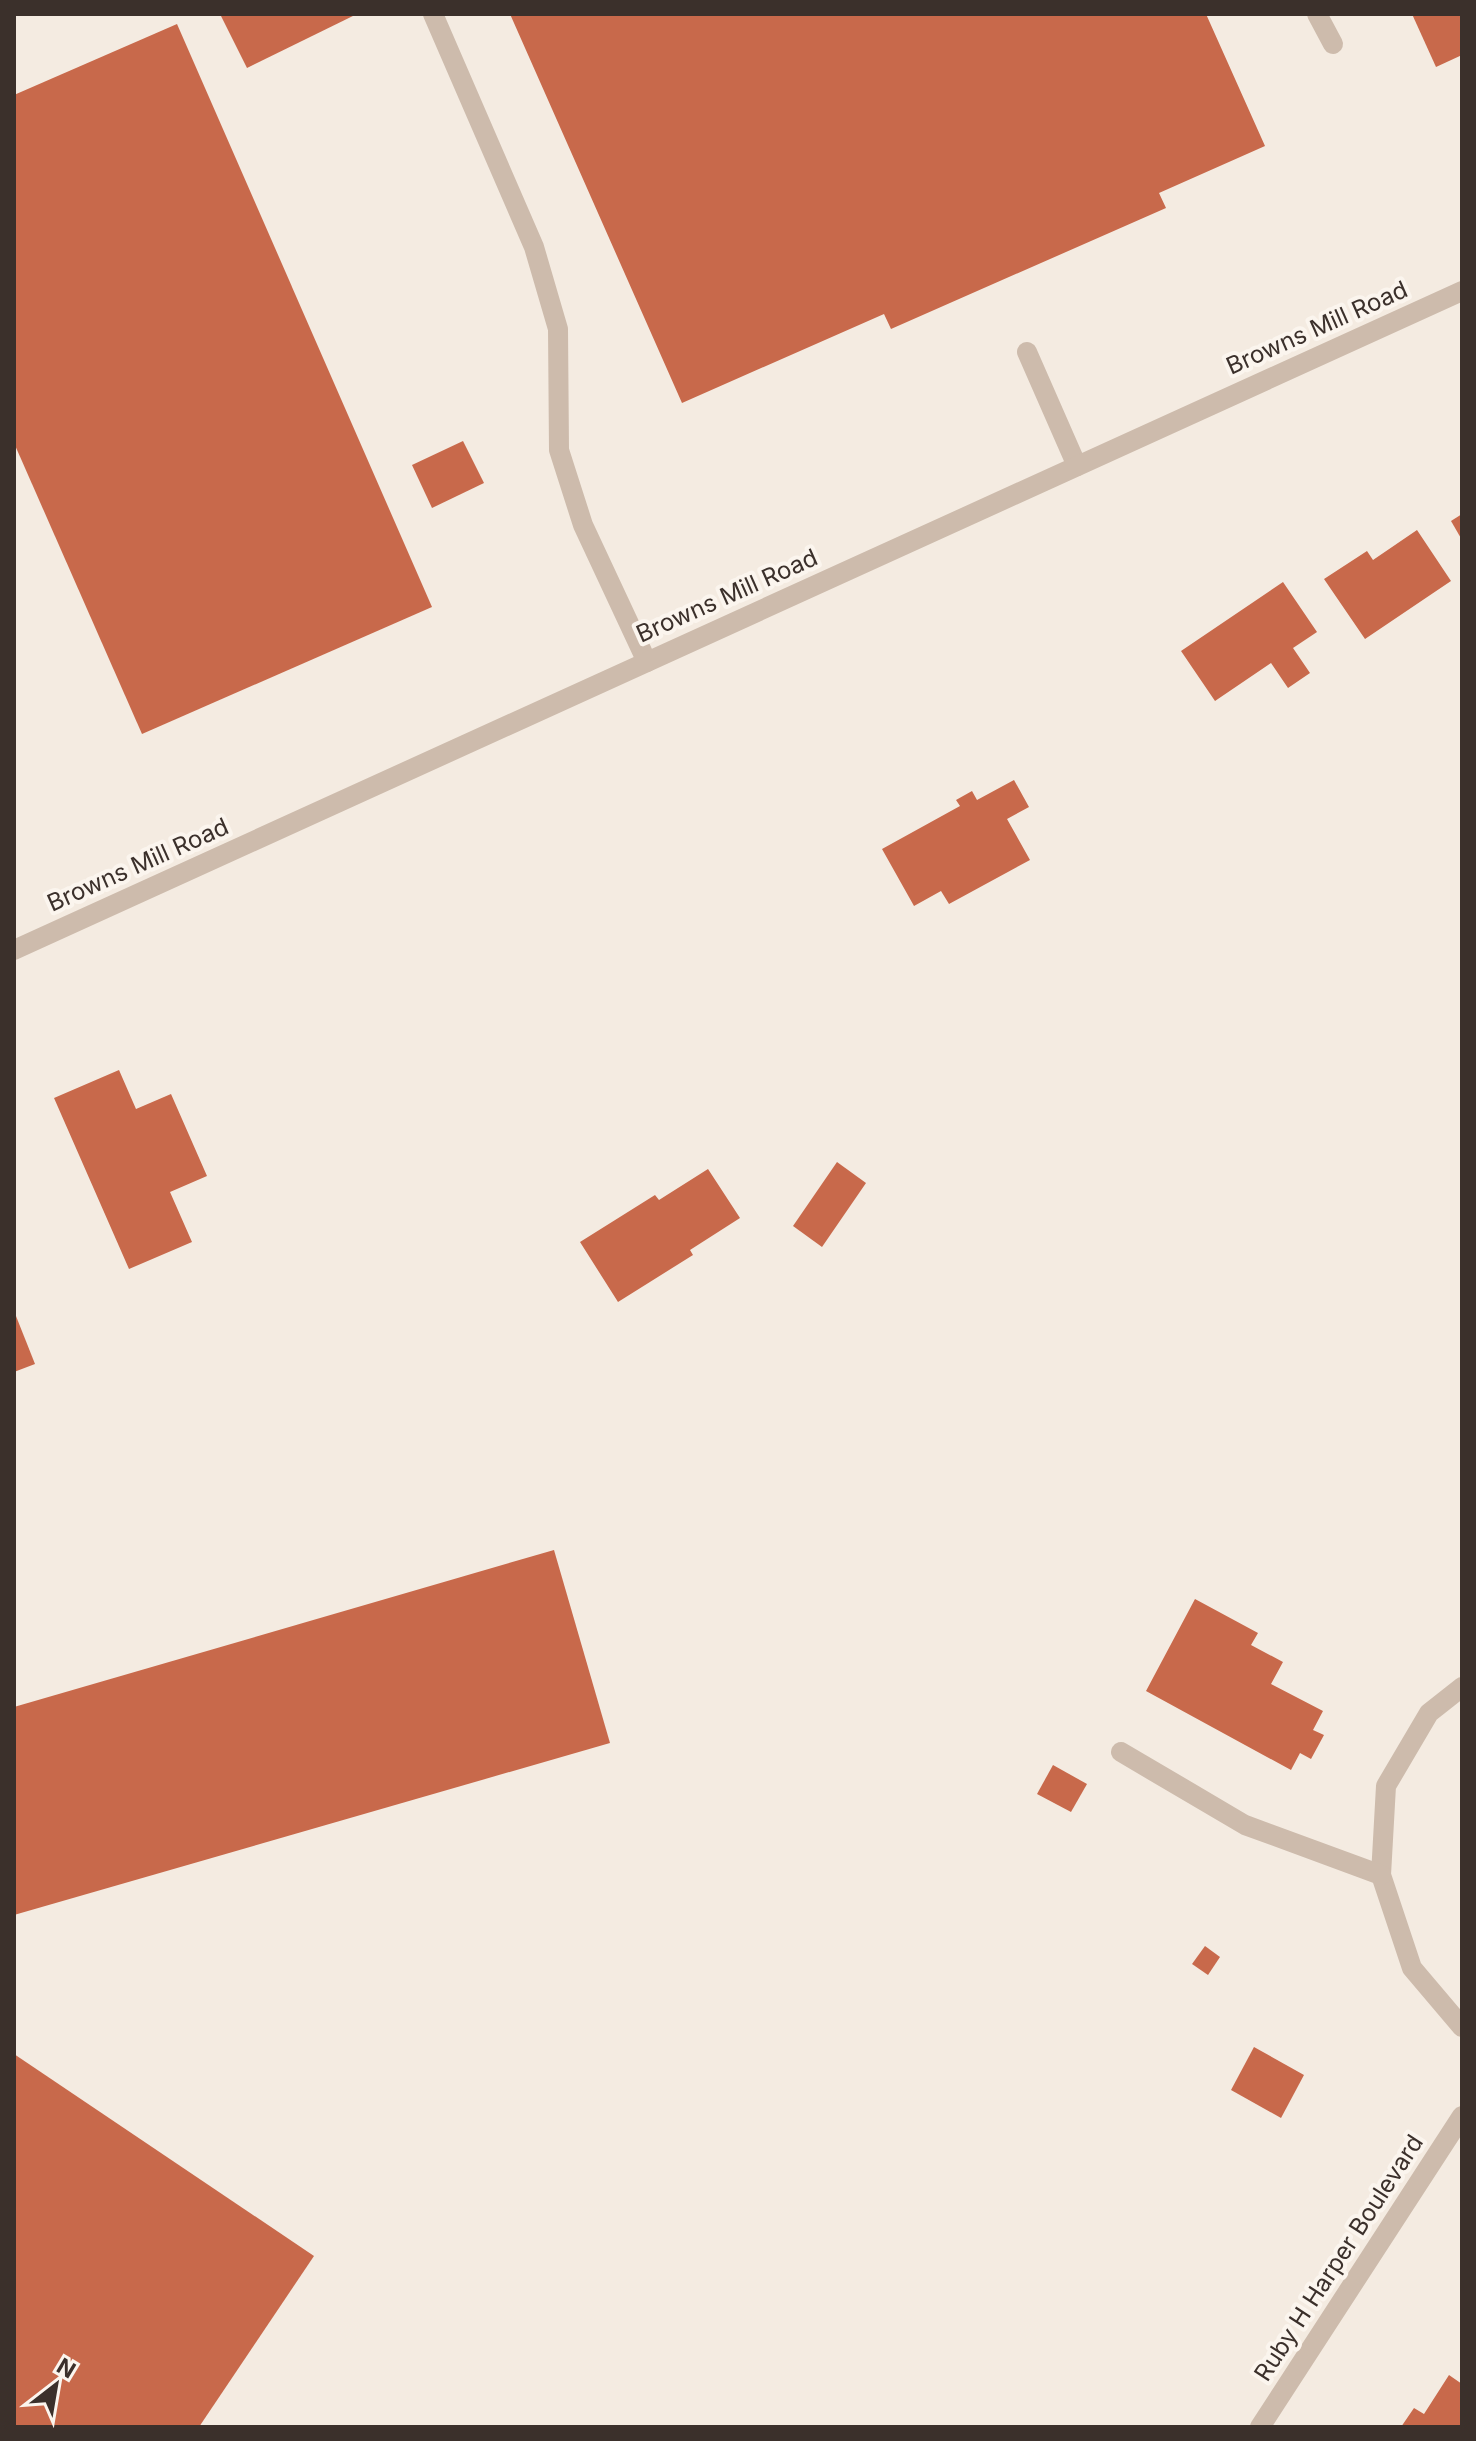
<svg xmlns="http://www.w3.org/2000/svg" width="1476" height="2441" viewBox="0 0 1476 2441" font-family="Inter,sans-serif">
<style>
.building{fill:#c8694b}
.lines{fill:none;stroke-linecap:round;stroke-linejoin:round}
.service{stroke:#cdbbac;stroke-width:20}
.tertiary{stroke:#cdbbac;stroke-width:20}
.labels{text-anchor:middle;stroke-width:8;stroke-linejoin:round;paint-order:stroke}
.street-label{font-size:24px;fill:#3b302b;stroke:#fbf5ee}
</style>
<rect width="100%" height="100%" fill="#f4ebe1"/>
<g class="building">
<polygon points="220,14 357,14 247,68"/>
<polygon points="510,14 1206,14 1265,146 1159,193 1166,208 891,329 884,314 682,403"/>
<polygon points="1412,14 1462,14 1462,55 1436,67"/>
<polygon points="177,24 432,607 142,734 14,443 14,95"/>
<polygon points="463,441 484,483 432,508 412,465"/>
<polygon points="1462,514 1462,540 1451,521"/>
<polygon points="1417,530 1451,581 1365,639 1324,579 1367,551 1373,560"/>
<polygon points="1283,582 1317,632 1293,648 1310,673 1288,688 1271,663 1215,701 1181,651"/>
<polygon points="1014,780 1029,807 1007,819 1030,860 949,904 941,891 914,906 882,849 960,806 956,800 972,791 977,800"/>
<polygon points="119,1070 136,1109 171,1094 207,1176 170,1192 192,1242 129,1269 54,1098"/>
<polygon points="837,1162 866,1183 822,1247 793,1226"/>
<polygon points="708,1169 740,1218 690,1250 693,1255 618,1302 580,1242 655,1195 659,1200"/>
<polygon points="14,1311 35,1364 14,1372"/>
<polygon points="554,1550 610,1743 14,1915 14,1707"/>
<polygon points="1195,1599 1258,1633 1251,1645 1283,1662 1271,1684 1323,1711 1313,1730 1324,1735 1311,1759 1300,1753 1291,1770 1146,1691"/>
<polygon points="1053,1765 1087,1784 1071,1812 1037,1794"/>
<polygon points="1205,1946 1220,1957 1208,1975 1192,1964"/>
<polygon points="1254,2047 1304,2075 1281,2118 1231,2090"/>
<polygon points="14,2054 314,2256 199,2427 14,2427"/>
<polygon points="1449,2375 1462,2384 1462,2427 1401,2427 1414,2408 1424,2414"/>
</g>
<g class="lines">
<g class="service">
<polyline points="433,14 534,247 558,329 559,450 583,525 647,662"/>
<polyline points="1317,14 1333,44"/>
<polyline points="1027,352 1077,466"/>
<polyline points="1462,1687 1429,1713 1386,1786 1381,1875 1412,1968 1462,2027"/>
<polyline points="1121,1752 1245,1825 1381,1875"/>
</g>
<g class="tertiary">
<polyline points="14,950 1462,291"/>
<polyline points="1260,2427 1462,2116"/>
</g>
</g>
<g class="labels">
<g class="street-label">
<text transform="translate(1317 328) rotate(-24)" y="8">Browns Mill Road</text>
<text transform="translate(727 596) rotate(-24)" y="8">Browns Mill Road</text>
<text transform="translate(138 865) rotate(-24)" y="8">Browns Mill Road</text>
<text transform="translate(1339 2258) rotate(-57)" y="8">Ruby H Harper Boulevard</text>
</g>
</g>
<rect width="1476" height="2441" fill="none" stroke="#3b302b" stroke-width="32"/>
<g transform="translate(56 2385) rotate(31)" stroke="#fbf5ee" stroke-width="6" paint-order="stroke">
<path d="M0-6L14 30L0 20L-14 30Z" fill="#3b302b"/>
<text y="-12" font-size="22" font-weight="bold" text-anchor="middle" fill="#3b302b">N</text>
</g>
</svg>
